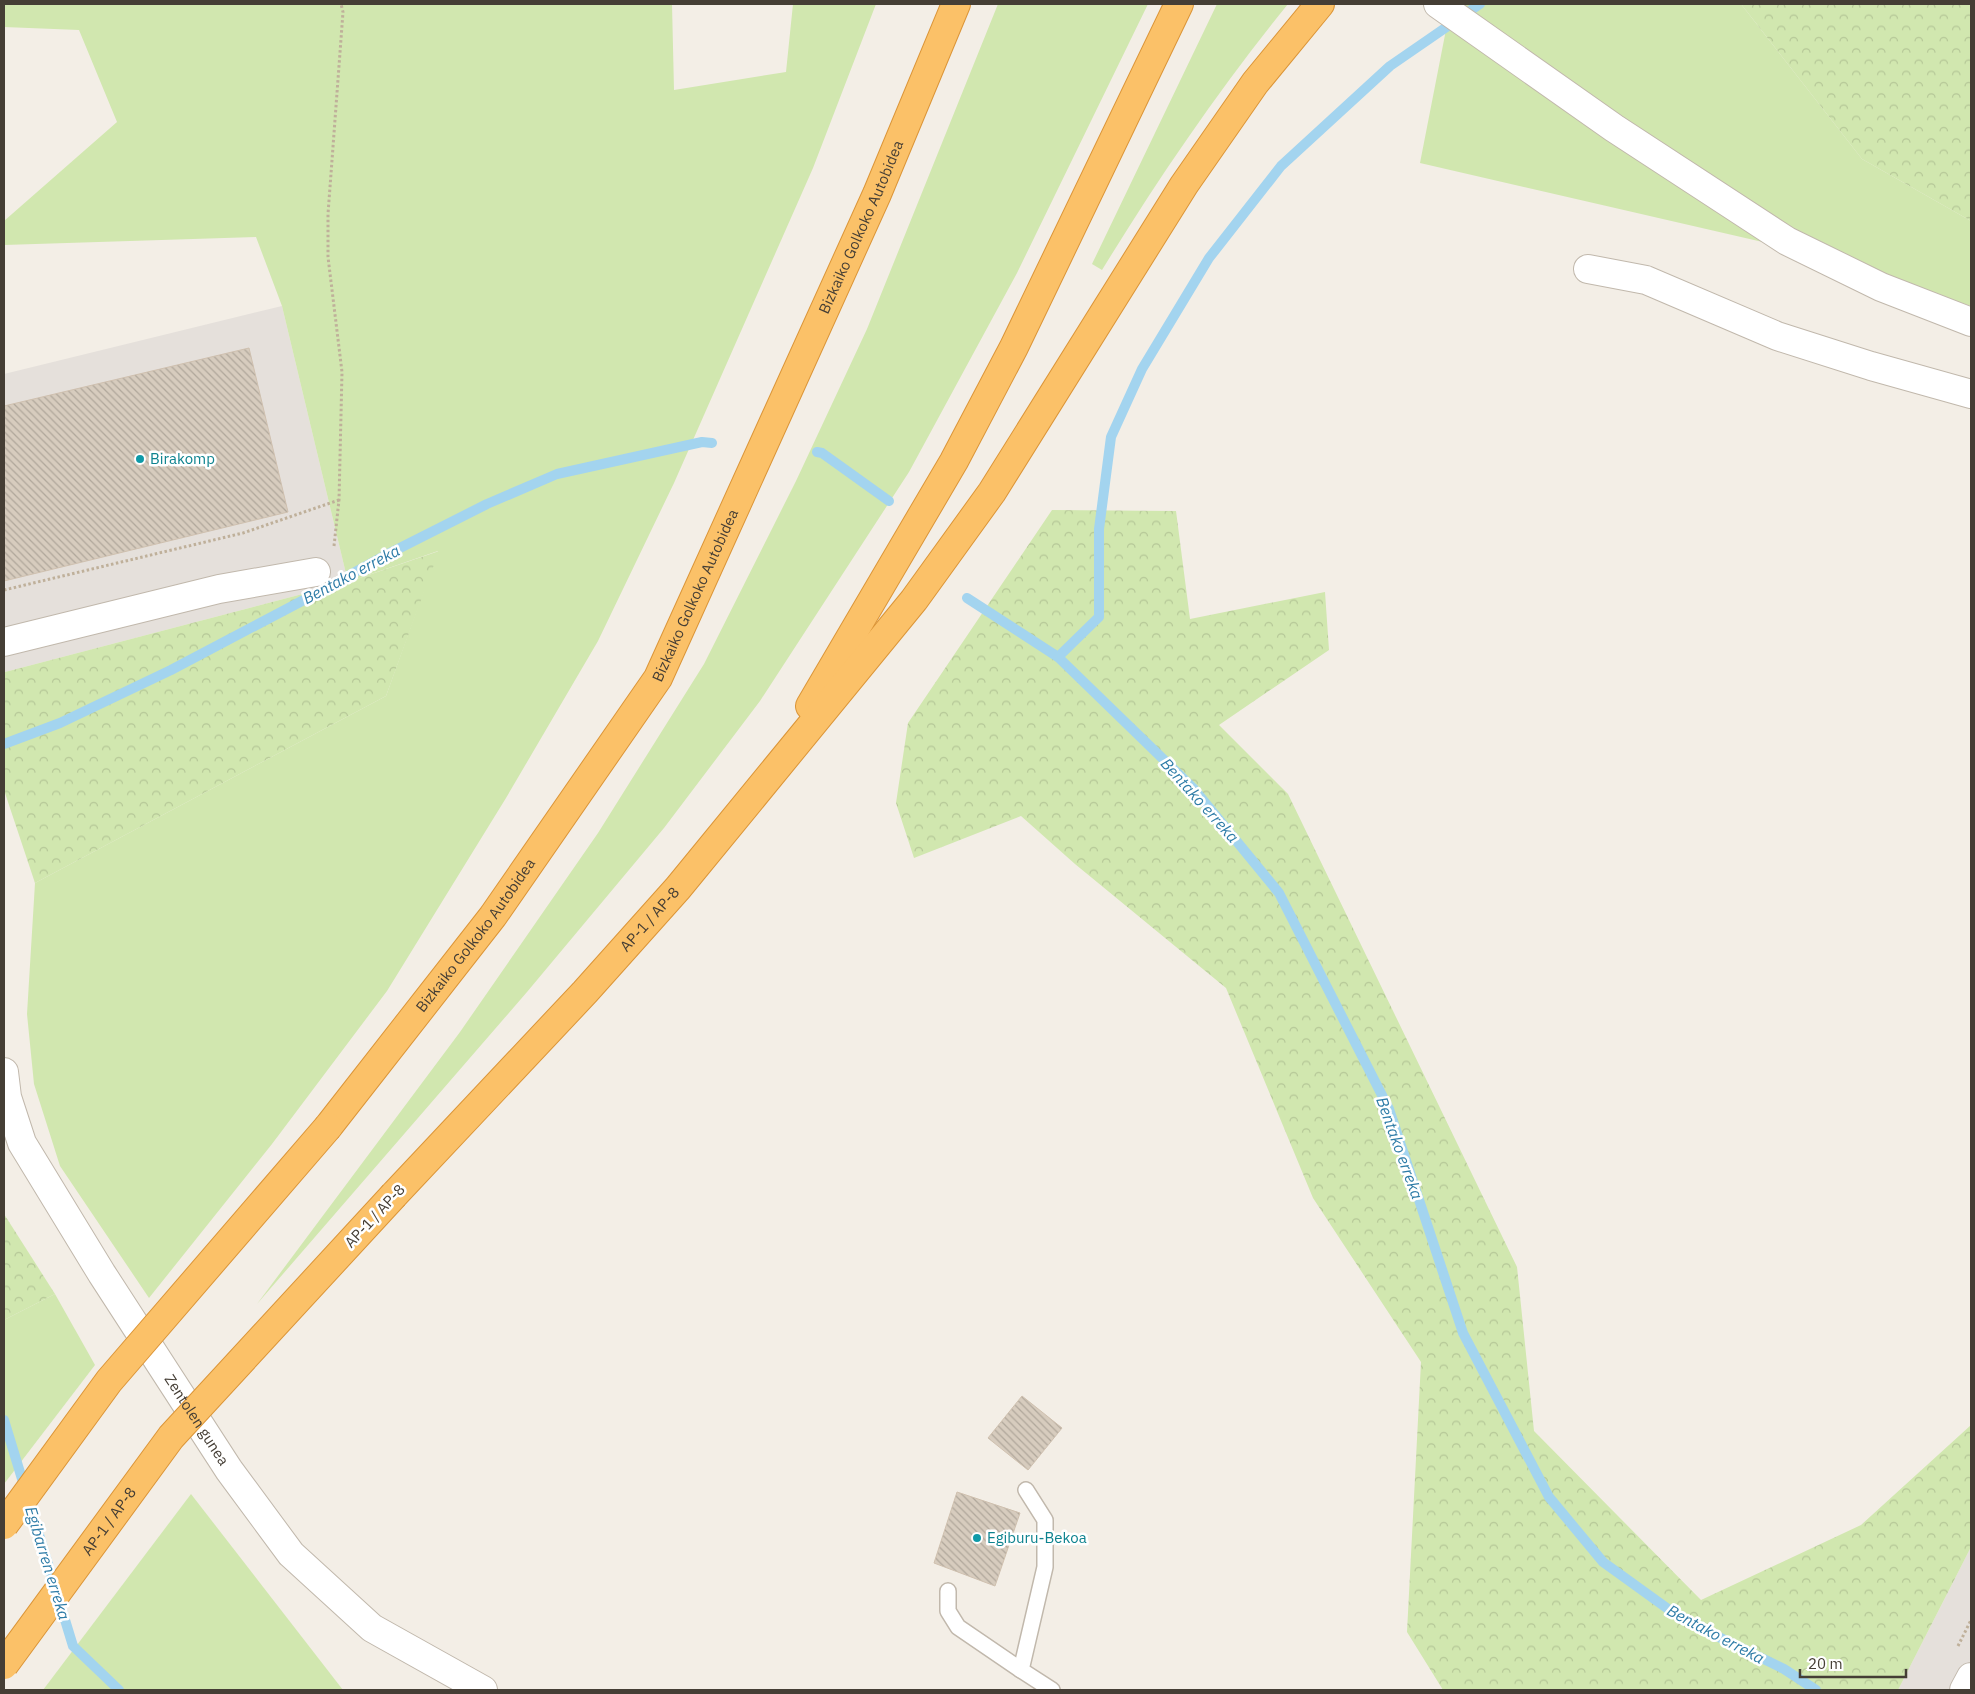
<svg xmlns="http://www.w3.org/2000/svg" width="1975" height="1694" viewBox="0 0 1975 1694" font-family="'IBM Plex Sans',sans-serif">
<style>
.industrial{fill:#e5e0db}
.green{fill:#d1e7af}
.forest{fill:url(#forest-crowns)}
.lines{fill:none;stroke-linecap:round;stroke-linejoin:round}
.stream{stroke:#a3d4ef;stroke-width:10}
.building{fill:url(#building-back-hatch);stroke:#cfc0af}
.lane-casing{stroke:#c1b8ac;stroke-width:18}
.street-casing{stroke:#c1b8ac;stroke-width:30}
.highway-casing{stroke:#db9538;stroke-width:30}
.path{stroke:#bfb09a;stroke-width:3;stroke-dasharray:2.5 2.5;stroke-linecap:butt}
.lane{stroke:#fff;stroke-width:15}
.street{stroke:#fff;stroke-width:28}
.highway{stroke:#fbc168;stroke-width:28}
.highway-bridge-casing{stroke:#db9538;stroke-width:30;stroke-linecap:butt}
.highway-bridge{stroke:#fbc168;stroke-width:28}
.culture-dot{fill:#0f9aa8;stroke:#fff;stroke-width:2}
.labels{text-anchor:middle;stroke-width:5;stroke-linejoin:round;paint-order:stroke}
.street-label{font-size:15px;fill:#453e35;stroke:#fff}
.culture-label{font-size:15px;fill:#0d838f;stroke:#fff;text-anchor:start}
.water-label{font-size:16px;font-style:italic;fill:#2e7ca7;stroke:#fff}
</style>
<defs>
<pattern id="forest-crowns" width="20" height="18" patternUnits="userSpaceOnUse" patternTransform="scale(1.25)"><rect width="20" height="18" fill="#d1e7af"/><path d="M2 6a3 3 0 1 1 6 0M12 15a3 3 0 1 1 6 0" fill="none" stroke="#b5c797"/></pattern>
<pattern id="building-back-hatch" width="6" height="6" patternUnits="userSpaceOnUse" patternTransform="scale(1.25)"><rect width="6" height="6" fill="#d7ccbe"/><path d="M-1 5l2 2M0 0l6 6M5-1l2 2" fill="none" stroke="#b0a79b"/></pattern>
</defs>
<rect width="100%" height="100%" fill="#f3eee6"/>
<g class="industrial">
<polygon points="282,306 348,582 5,672 4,677 4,374"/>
<polygon points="1971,1547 1971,1690 1898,1690"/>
</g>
<g class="green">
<polygon points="4,4 672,4 674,90 786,72 793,4 876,4 813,168 674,483 598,641 506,798 387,991 272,1144 149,1298 60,1166 34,1084 27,1014 35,883 386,696 438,551 348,582 282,306 256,237 4,245 4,221 117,122 79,30 4,27"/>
<polygon points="998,4 1148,4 1017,273 909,472 760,701 664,828 527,992 257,1304 460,1032 598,833 704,664 796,481 867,329"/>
<path d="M1217 4H1288C1220 88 1159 177 1102 270L1092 264Z"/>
<polygon points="1451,4 1741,4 1862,159 1971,221 1971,306 1806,252 1420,163"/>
<polygon points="55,1294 95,1365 4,1484 4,1320"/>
<polygon points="191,1494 343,1690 43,1690"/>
</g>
<g class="forest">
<polygon points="1741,4 1971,4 1971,221 1862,159"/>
<polygon points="1052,510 1176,511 1190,619 1325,592 1329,650 1219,725 1288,794 1517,1267 1534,1431 1701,1600 1861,1525 1971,1425 1971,1547 1898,1690 1443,1690 1407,1632 1421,1362 1313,1198 1226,988 1075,864 1021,816 914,858 896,803 908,723"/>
<polygon points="439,551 386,696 35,883 4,790 5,672 348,582"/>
<polygon points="4,1214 55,1294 4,1320"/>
</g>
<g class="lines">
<g class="stream">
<polyline points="817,452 822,453 889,501"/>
<polyline points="967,598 1058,657 1193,788 1279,893 1389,1109 1463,1333 1549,1497 1603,1562 1682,1619 1784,1669 1816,1690"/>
<polyline points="1058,657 1099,617 1099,529 1111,437 1142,369 1209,258 1281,166 1390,66 1480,4"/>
<polyline points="4,744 60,723 171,670 319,592 384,556 487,504 557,474 702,442 712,443"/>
<polyline points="4,1420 73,1646 119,1690"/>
</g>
</g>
<g class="building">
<polygon points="249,348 288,512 4,581 4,406"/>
<polygon points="1022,1396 1062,1428 1028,1470 988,1438"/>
<polygon points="957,1492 1020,1513 995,1586 934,1563"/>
</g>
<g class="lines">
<g class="lane-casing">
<g id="lane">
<polyline points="1026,1490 1045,1520 1045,1567 1021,1670 1052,1690"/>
<polyline points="948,1591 948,1611 958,1627 1021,1670"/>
</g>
</g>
<g class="street-casing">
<g id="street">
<polyline points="1438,4 1614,128 1787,241 1881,287 1971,322"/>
<polyline points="1588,269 1646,280 1777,336 1871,366 1971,394"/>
<polyline points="4,642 219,589 316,572"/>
<path id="s1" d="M4 1072 7 1097 22 1143 102 1274 229 1470 291 1554 372 1628 483 1690"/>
<polyline points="1964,1690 1971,1677"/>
</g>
</g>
<g class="highway-casing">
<g id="highway">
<polyline points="810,706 954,461 1014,347 1179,4"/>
<path id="s2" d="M328 1127 493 916 658 678 877 194 956 4"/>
<path id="s3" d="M394 1195 585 992 678 888 914 600 992 492 1184 185 1255 83 1320 4"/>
</g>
</g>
<g class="path">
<polyline points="334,546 339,500 342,372 328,257 328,214 343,12 341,4"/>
<polyline points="4,590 243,533 339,500"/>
<polyline points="1958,1646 1971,1620"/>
</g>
<use href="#lane" class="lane"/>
<use href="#street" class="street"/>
<use href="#highway" class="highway"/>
<g class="highway-bridge-casing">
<g id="highway-bridge">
<polyline points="4,1525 109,1381 328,1127"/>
<path id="s4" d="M4 1665 171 1437 394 1195"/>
</g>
</g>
<use href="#highway-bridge" class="highway-bridge"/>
</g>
<g class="culture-dot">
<circle cx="140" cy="459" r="5"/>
<circle cx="977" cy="1538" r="5"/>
</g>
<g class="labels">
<g class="street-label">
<text dy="5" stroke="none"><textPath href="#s2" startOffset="1052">Bizkaiko Golkoko Autobidea</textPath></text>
<text dy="5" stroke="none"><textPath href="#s2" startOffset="648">Bizkaiko Golkoko Autobidea</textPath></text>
<text dy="5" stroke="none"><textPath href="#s3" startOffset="376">AP-1 / AP-8</textPath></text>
<text dy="5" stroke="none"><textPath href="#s2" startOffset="242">Bizkaiko Golkoko Autobidea</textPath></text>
<text transform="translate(375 1216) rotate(-47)" y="5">AP-1 / AP-8</text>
<text dy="5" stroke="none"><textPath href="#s1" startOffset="401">Zentolen gunea</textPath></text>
<text dy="5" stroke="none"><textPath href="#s4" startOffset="178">AP-1 / AP-8</textPath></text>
</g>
<g class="culture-label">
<text x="150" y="464">Birakomp</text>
<text x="987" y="1543">Egiburu-Bekoa</text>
</g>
<g class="water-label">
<text transform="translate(351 574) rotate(-28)" y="6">Bentako erreka</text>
<text transform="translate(1200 800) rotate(48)" y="6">Bentako erreka</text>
<text transform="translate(1400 1148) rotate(70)" y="6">Bentako erreka</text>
<text transform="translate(48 1563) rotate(73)" y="6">Egibarren erreka</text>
<text transform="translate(1716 1634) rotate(28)" y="6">Bentako erreka</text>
</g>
</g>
<rect width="1975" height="1694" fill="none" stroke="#453e35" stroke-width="10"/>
<path d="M1800 1669v8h106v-8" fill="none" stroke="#453e35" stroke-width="2.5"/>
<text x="1808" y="1669" font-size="15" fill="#453e35" stroke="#ffffff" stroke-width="4" paint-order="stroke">20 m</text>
</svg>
